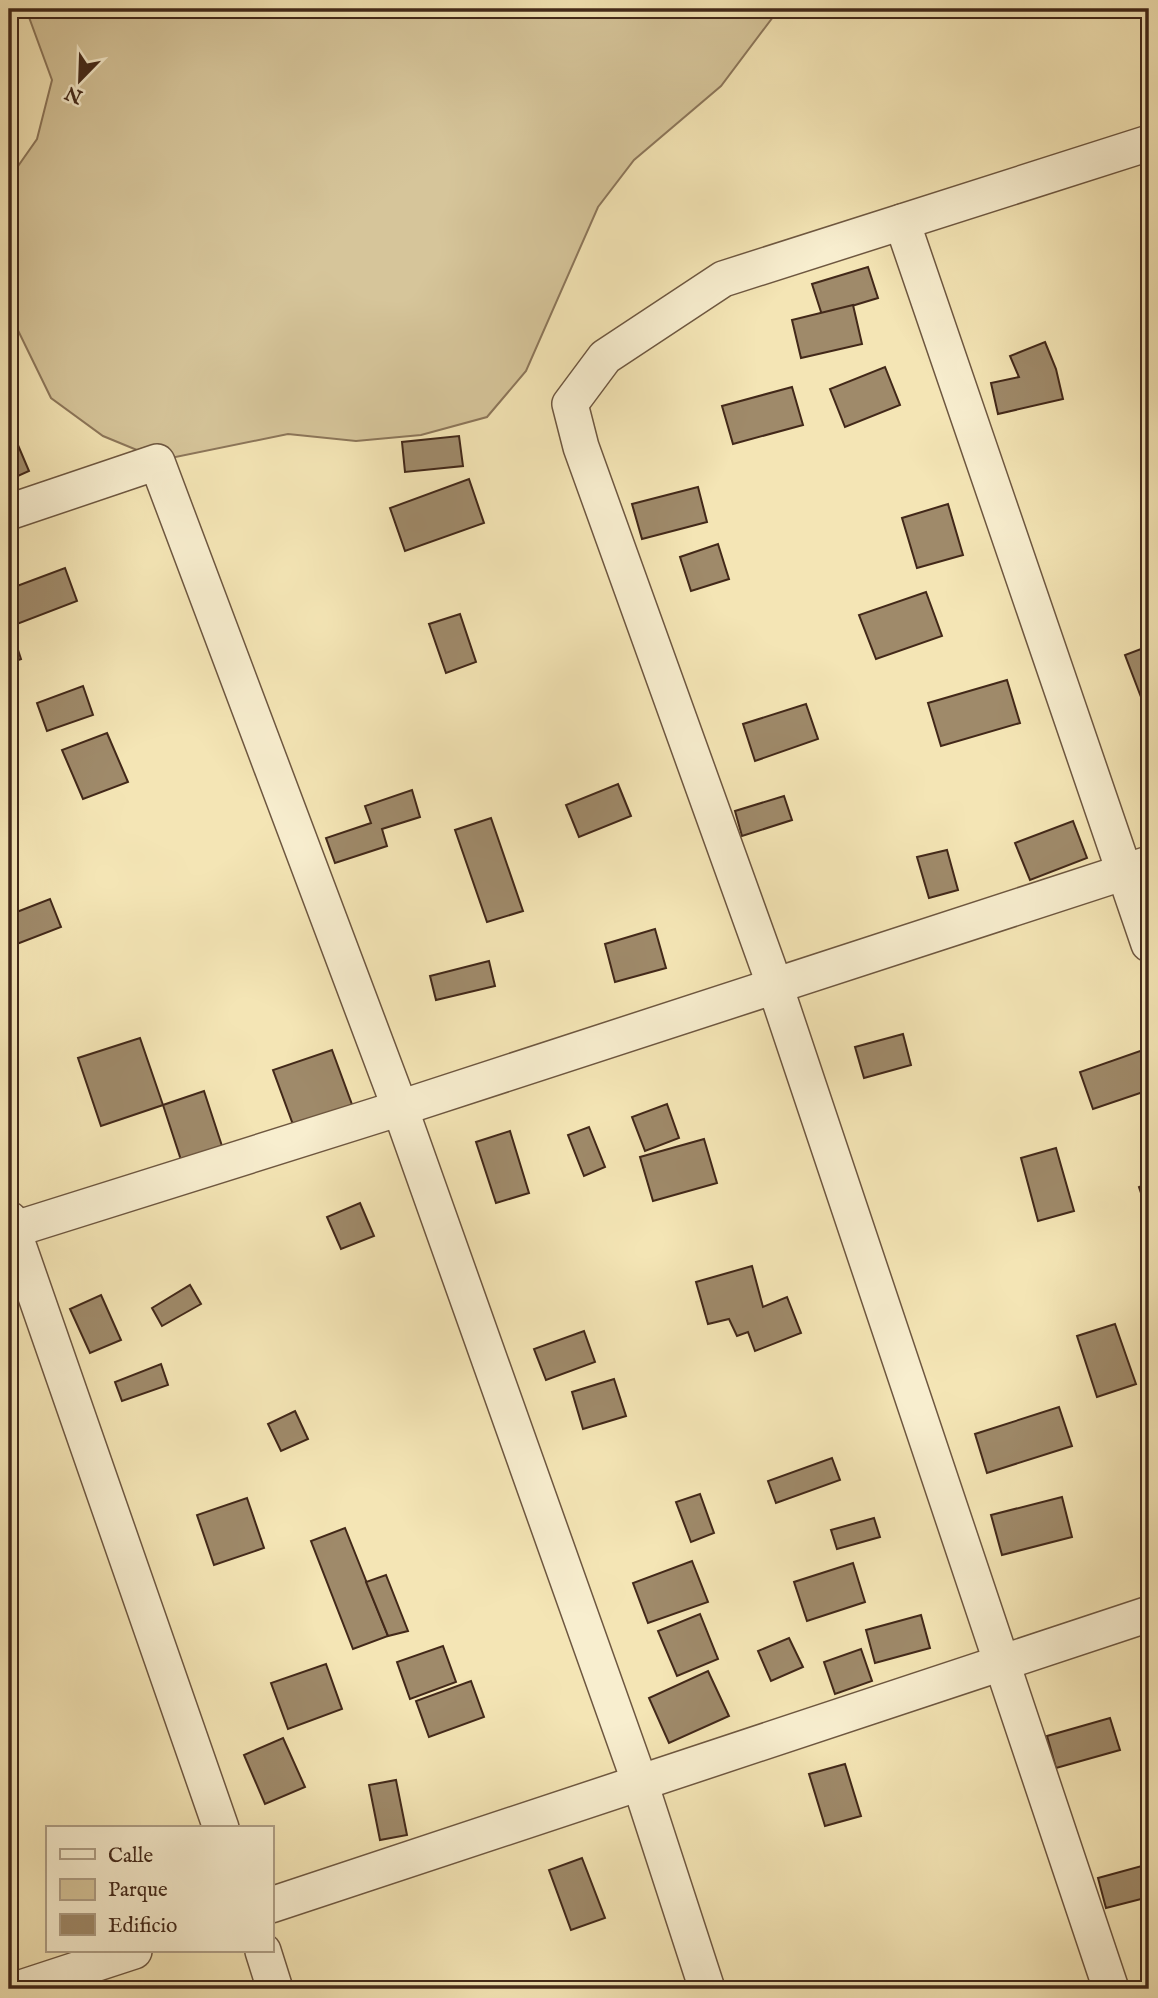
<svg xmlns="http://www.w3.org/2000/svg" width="1158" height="1998" viewBox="0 0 1158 1998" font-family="'IM FELL English',serif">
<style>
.green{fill:#d6c59a;stroke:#8c765a;stroke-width:2}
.building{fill:#9f8a6a;stroke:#422819;stroke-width:2}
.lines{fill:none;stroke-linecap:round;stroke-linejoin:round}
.minor-casing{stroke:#6e5740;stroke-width:38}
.minor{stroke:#f8eecf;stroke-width:35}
</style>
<rect width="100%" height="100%" fill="#f4e5b5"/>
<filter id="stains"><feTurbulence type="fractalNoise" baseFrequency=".00286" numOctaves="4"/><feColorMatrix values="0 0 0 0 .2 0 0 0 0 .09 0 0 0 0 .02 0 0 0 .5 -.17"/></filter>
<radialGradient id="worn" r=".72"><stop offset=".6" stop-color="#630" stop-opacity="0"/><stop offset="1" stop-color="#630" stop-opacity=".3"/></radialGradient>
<polygon class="green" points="26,9 779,9 721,86 634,160 598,207 526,371 487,417 421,435 356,441 288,434 161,460 103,436 51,398 9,312 9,179 37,139 52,80"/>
<g class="building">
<polygon points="868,267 878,298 822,315 812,284"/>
<polygon points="853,305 862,344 801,358 792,320"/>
<polygon points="1045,342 1056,369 1063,399 998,414 991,383 1019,377 1010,356"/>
<polygon points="885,367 900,405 845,427 830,389"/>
<polygon points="792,387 803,425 733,444 722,406"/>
<polygon points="9,424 29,471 9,480"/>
<polygon points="459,436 463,466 405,472 402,442"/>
<polygon points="469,479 484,523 405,551 390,508"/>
<polygon points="698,487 707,522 642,539 632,504"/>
<polygon points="948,504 963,555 917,568 902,518"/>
<polygon points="718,544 729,579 691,591 680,557"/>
<polygon points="65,568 77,601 17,624 9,602 9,589"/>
<polygon points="926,592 942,636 876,659 859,615"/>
<polygon points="460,614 476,662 446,673 429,624"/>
<polygon points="9,622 21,659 9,663"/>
<polygon points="1149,646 1149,718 1125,655"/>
<polygon points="1007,680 1020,723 941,746 928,703"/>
<polygon points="83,686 93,715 47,731 37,703"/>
<polygon points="806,704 818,739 755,761 743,724"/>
<polygon points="107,733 128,782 83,799 62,750"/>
<polygon points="618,784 631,816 579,837 566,805"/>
<polygon points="412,790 420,817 382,829 387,846 335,863 326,838 371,823 365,806"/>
<polygon points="784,796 792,820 742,836 735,811"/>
<polygon points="491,818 523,911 487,922 455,830"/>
<polygon points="1073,821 1087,858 1030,880 1015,843"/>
<polygon points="947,850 958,890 929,898 917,857"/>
<polygon points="50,899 61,927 9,947 9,915"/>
<polygon points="655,929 666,968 615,982 605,944"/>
<polygon points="489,961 495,986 436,1000 430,976"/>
<polygon points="903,1034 911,1065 864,1078 855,1047"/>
<polygon points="140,1038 163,1105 101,1126 78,1058"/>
<polygon points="332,1050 354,1110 295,1130 273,1070"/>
<polygon points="1143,1050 1149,1069 1149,1090 1093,1109 1080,1072"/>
<polygon points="204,1091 223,1149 182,1163 163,1105"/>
<polygon points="667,1104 679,1138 645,1151 632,1117"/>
<polygon points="589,1127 605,1167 584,1176 568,1135"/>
<polygon points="510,1131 529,1193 496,1203 476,1142"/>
<polygon points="704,1139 717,1183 653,1201 640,1157"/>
<polygon points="1056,1148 1074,1211 1038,1221 1021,1158"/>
<polygon points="1149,1183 1149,1217 1139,1187"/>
<polygon points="360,1203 374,1236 341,1249 327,1217"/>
<polygon points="752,1266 763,1307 787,1297 801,1333 755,1351 748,1332 737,1336 729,1319 708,1324 696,1282"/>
<polygon points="190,1285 201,1304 162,1326 152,1308"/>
<polygon points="101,1295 121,1340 90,1353 70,1309"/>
<polygon points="1115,1324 1136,1384 1097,1397 1077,1336"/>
<polygon points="584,1331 595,1362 546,1380 534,1349"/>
<polygon points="161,1364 168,1385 122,1401 115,1382"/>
<polygon points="614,1379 626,1416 583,1429 572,1392"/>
<polygon points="1059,1407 1072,1446 987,1473 975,1434"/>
<polygon points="295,1411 308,1439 281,1451 268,1424"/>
<polygon points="832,1458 840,1480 776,1503 768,1481"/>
<polygon points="700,1494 714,1533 691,1542 676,1502"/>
<polygon points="1062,1497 1072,1537 1002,1555 991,1515"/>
<polygon points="247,1498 264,1548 214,1565 197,1515"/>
<polygon points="874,1518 880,1537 837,1549 831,1530"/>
<polygon points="345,1528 388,1636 353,1649 311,1541"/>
<polygon points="692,1561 708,1602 648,1623 633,1583"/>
<polygon points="853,1563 865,1602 807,1621 794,1582"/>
<polygon points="386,1575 408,1631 388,1636 366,1582"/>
<polygon points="700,1614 718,1659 677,1676 658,1631"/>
<polygon points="921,1615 930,1648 875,1663 866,1630"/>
<polygon points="789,1638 803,1667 771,1681 758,1651"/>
<polygon points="443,1646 456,1682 410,1699 397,1662"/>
<polygon points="861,1649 872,1681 835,1694 824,1662"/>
<polygon points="326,1664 342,1709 288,1729 271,1683"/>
<polygon points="708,1671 729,1716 669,1743 649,1698"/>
<polygon points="471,1681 484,1717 429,1737 416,1701"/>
<polygon points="1110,1718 1120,1750 1056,1768 1047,1736"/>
<polygon points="283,1738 305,1787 265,1804 244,1755"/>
<polygon points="845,1764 861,1816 825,1826 809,1774"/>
<polygon points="396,1780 407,1835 380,1840 369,1785"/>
<polygon points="582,1858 605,1918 571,1930 549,1870"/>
<polygon points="1149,1864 1149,1897 1106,1908 1098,1878"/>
</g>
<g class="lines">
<g class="minor-casing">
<g id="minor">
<polyline points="902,222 1149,944"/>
<polyline points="9,512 157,462 400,1108 640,1783 707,1989"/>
<polyline points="9,1219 221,1828"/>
<polyline points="9,1231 400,1108 1149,864"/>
<polyline points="271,1905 1149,1614"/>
<polyline points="263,1951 275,1989"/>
<polyline points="18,1989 134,1951"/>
<polyline points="1111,1989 775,986 581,447 570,404 605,357 723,279 1149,143"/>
</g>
</g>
<use href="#minor" class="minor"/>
</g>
<rect width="1158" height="1998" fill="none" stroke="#f4e5b5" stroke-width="35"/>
<rect x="10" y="10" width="1137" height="1977" fill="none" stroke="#422819" stroke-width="3.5"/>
<rect x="18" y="18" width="1123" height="1963" fill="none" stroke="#422819" stroke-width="2"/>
<rect x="46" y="1826" width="228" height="126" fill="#f8eecf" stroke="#af9f86" stroke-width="2"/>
<rect x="60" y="1849" width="35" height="10" fill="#f8eecf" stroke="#af9f86" stroke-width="2"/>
<text x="108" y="1862" font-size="21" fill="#422819">Calle</text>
<rect x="60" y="1879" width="35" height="21" fill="#d6c59a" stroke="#af9f86" stroke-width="2"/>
<text x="108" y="1896" font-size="21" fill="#422819">Parque</text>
<rect x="60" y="1914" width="35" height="21" fill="#9f8a6a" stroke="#af9f86" stroke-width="2"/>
<text x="108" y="1932" font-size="21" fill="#422819">Edificio</text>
<g transform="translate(80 80) rotate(203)" stroke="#f8eecf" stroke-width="5" paint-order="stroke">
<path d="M0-5L12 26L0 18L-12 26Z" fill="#422819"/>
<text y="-10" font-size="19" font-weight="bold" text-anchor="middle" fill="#422819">N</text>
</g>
<rect width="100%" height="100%" filter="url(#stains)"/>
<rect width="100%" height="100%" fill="url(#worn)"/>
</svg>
